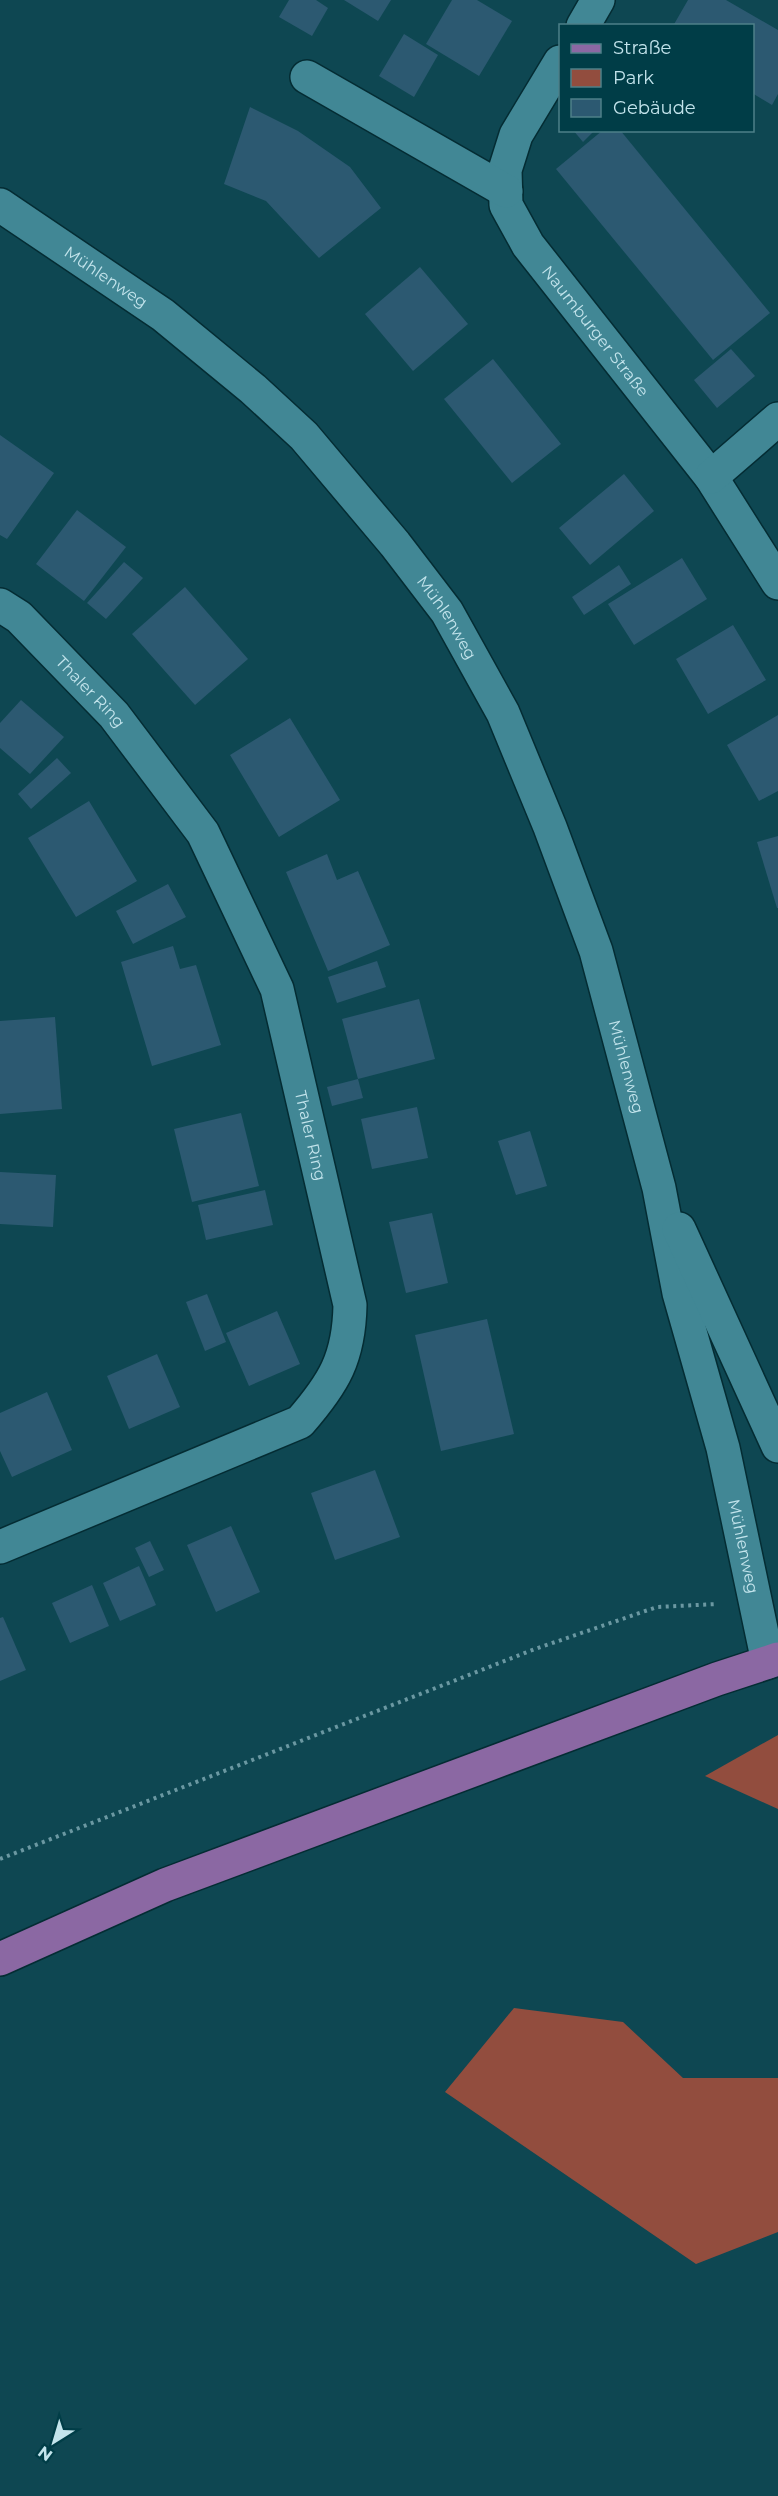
<svg xmlns="http://www.w3.org/2000/svg" width="778" height="2496" viewBox="0 0 778 2496" font-family="Montserrat,sans-serif">
<style>
.green{fill:#924d3e}
.building{fill:#2c5971}
.lines{fill:none;stroke-linecap:round;stroke-linejoin:round}
.minor-casing{stroke:#042c33;stroke-width:36}
.major-casing{stroke:#042c33;stroke-width:36}
.path{stroke:#6b98a2;stroke-width:4;stroke-dasharray:3 4.5;stroke-linecap:butt}
.minor{stroke:#418795;stroke-width:33}
.major{stroke:#8b68a3;stroke-width:33}
.labels{text-anchor:middle;stroke-width:6;stroke-linejoin:round;paint-order:stroke}
.street-label{font-size:16px;fill:#c3e4ec;stroke:#003d47}
</style>
<rect width="100%" height="100%" fill="#0e4752"/>
<g class="green">
<polygon points="778,1735 778,1809 705,1776"/>
<polygon points="514,2008 623,2022 683,2078 778,2078 778,2232 696,2264 445,2092"/>
</g>
<g class="building">
<polygon points="289,0 316,0 328,8 312,36 279,17"/>
<polygon points="344,0 391,0 378,21"/>
<polygon points="452,0 477,0 512,21 479,76 426,44"/>
<polygon points="688,0 726,0 778,30 778,94 772,105 752,93 752,26 673,26"/>
<polygon points="404,34 438,55 414,97 379,76"/>
<polygon points="250,107 298,131 350,167 381,208 319,258 266,201 224,184"/>
<polygon points="573,130 595,130 583,142"/>
<polygon points="603,130 620,130 770,313 713,360 556,169"/>
<polygon points="420,267 468,324 413,371 365,314"/>
<polygon points="731,349 755,376 717,408 694,380"/>
<polygon points="493,359 561,444 512,483 444,399"/>
<polygon points="0,435 54,473 7,539 0,535"/>
<polygon points="624,474 654,511 590,565 559,528"/>
<polygon points="77,510 126,547 84,601 36,564"/>
<polygon points="682,558 707,599 634,645 608,604"/>
<polygon points="124,562 143,578 106,619 87,603"/>
<polygon points="619,565 631,584 584,615 572,597"/>
<polygon points="185,587 248,659 195,705 132,634"/>
<polygon points="733,625 766,680 708,714 676,659"/>
<polygon points="21,700 64,737 30,774 0,748 0,723"/>
<polygon points="778,715 778,791 759,801 727,745"/>
<polygon points="290,718 340,800 279,837 230,755"/>
<polygon points="57,758 71,773 31,809 18,794"/>
<polygon points="89,801 137,881 76,917 28,838"/>
<polygon points="778,836 778,908 777,908 757,842"/>
<polygon points="327,854 337,880 358,871 390,945 328,971 286,872"/>
<polygon points="168,884 186,917 133,944 116,911"/>
<polygon points="173,946 180,969 196,965 221,1045 152,1066 121,962"/>
<polygon points="377,961 386,987 337,1003 328,977"/>
<polygon points="419,999 435,1059 358,1079 342,1019"/>
<polygon points="55,1017 62,1109 0,1114 0,1021"/>
<polygon points="358,1079 363,1098 332,1106 327,1087"/>
<polygon points="417,1107 428,1158 372,1169 361,1119"/>
<polygon points="241,1113 259,1186 192,1202 174,1129"/>
<polygon points="530,1131 547,1186 516,1195 498,1141"/>
<polygon points="0,1172 56,1175 53,1227 0,1224"/>
<polygon points="265,1190 273,1225 206,1240 198,1205"/>
<polygon points="432,1213 448,1283 406,1293 389,1222"/>
<polygon points="207,1294 226,1342 205,1351 186,1302"/>
<polygon points="277,1311 300,1364 249,1386 226,1333"/>
<polygon points="487,1319 514,1434 441,1451 415,1335"/>
<polygon points="157,1354 180,1407 129,1429 107,1376"/>
<polygon points="47,1392 72,1450 12,1477 0,1451 0,1413"/>
<polygon points="375,1470 400,1537 335,1560 311,1493"/>
<polygon points="231,1526 260,1592 216,1612 187,1545"/>
<polygon points="150,1541 164,1570 149,1577 135,1548"/>
<polygon points="139,1566 156,1605 120,1621 103,1583"/>
<polygon points="92,1585 109,1626 70,1643 52,1603"/>
<polygon points="3,1617 26,1670 0,1681 0,1618"/>
</g>
<g class="lines">
<g class="minor-casing">
<g id="minor">
<polyline points="583,26 598,0"/>
<path id="s1" d="M560 62 516 135 505 170 506 205 528 245 711 477 778 583"/>
<polyline points="307,77 506,191"/>
<path id="s2" d="M0 205 163 315 253 389 304 436 395 544 447 612 503 713 550 827 596 951 659 1188 679 1293 723 1448 768 1662"/>
<polyline points="711,477 778,419"/>
<path id="s3" d="M0 605 19 617 114 715 203 833 277 989 350 1305C349 1358 334 1383 300 1422L0 1547"/>
<polyline points="679,1229 778,1446"/>
</g>
</g>
<g class="major-casing">
<polyline id="major" points="0,1959 165,1885 717,1679 778,1659"/>
</g>
<polyline class="path" points="0,1859 535,1649 657,1607 717,1604"/>
<use href="#minor" class="minor"/>
<use href="#major" class="major"/>
</g>
<g class="labels">
<g class="street-label">
<text dy="6" stroke="none"><textPath href="#s2" startOffset="128">Mühlenweg</textPath></text>
<text dy="6" stroke="none"><textPath href="#s1" startOffset="312">Naumburger Straße</textPath></text>
<text dy="6" stroke="none"><textPath href="#s2" startOffset="614">Mühlenweg</textPath></text>
<text dy="6" stroke="none"><textPath href="#s3" startOffset="126">Thaler Ring</textPath></text>
<text dy="6" stroke="none"><textPath href="#s2" startOffset="1100">Mühlenweg</textPath></text>
<text dy="6" stroke="none"><textPath href="#s3" startOffset="630">Thaler Ring</textPath></text>
<text dy="6" stroke="none"><textPath href="#s2" startOffset="1594">Mühlenweg</textPath></text>
</g>
</g>
<rect x="559" y="24" width="195" height="108" fill="#003d47" stroke="#4e8089" stroke-width="1.5"/>
<rect x="571" y="44" width="30" height="9" fill="#8b68a3" stroke="#4e8089" stroke-width="1.5"/>
<text x="613" y="54" font-size="18" fill="#c3e4ec">Straße</text>
<rect x="571" y="69" width="30" height="18" fill="#924d3e" stroke="#4e8089" stroke-width="1.5"/>
<text x="613" y="84" font-size="18" fill="#c3e4ec">Park</text>
<rect x="571" y="99" width="30" height="18" fill="#2c5971" stroke="#4e8089" stroke-width="1.5"/>
<text x="613" y="114" font-size="18" fill="#c3e4ec">Gebäude</text>
<g transform="translate(54 2442) rotate(217)" stroke="#003d47" stroke-width="4.5" paint-order="stroke">
<path d="M0-4.5L10 22L0 15L-10 22Z" fill="#c3e4ec"/>
<text y="-9" font-size="16" font-weight="bold" text-anchor="middle" fill="#c3e4ec">N</text>
</g>
</svg>
